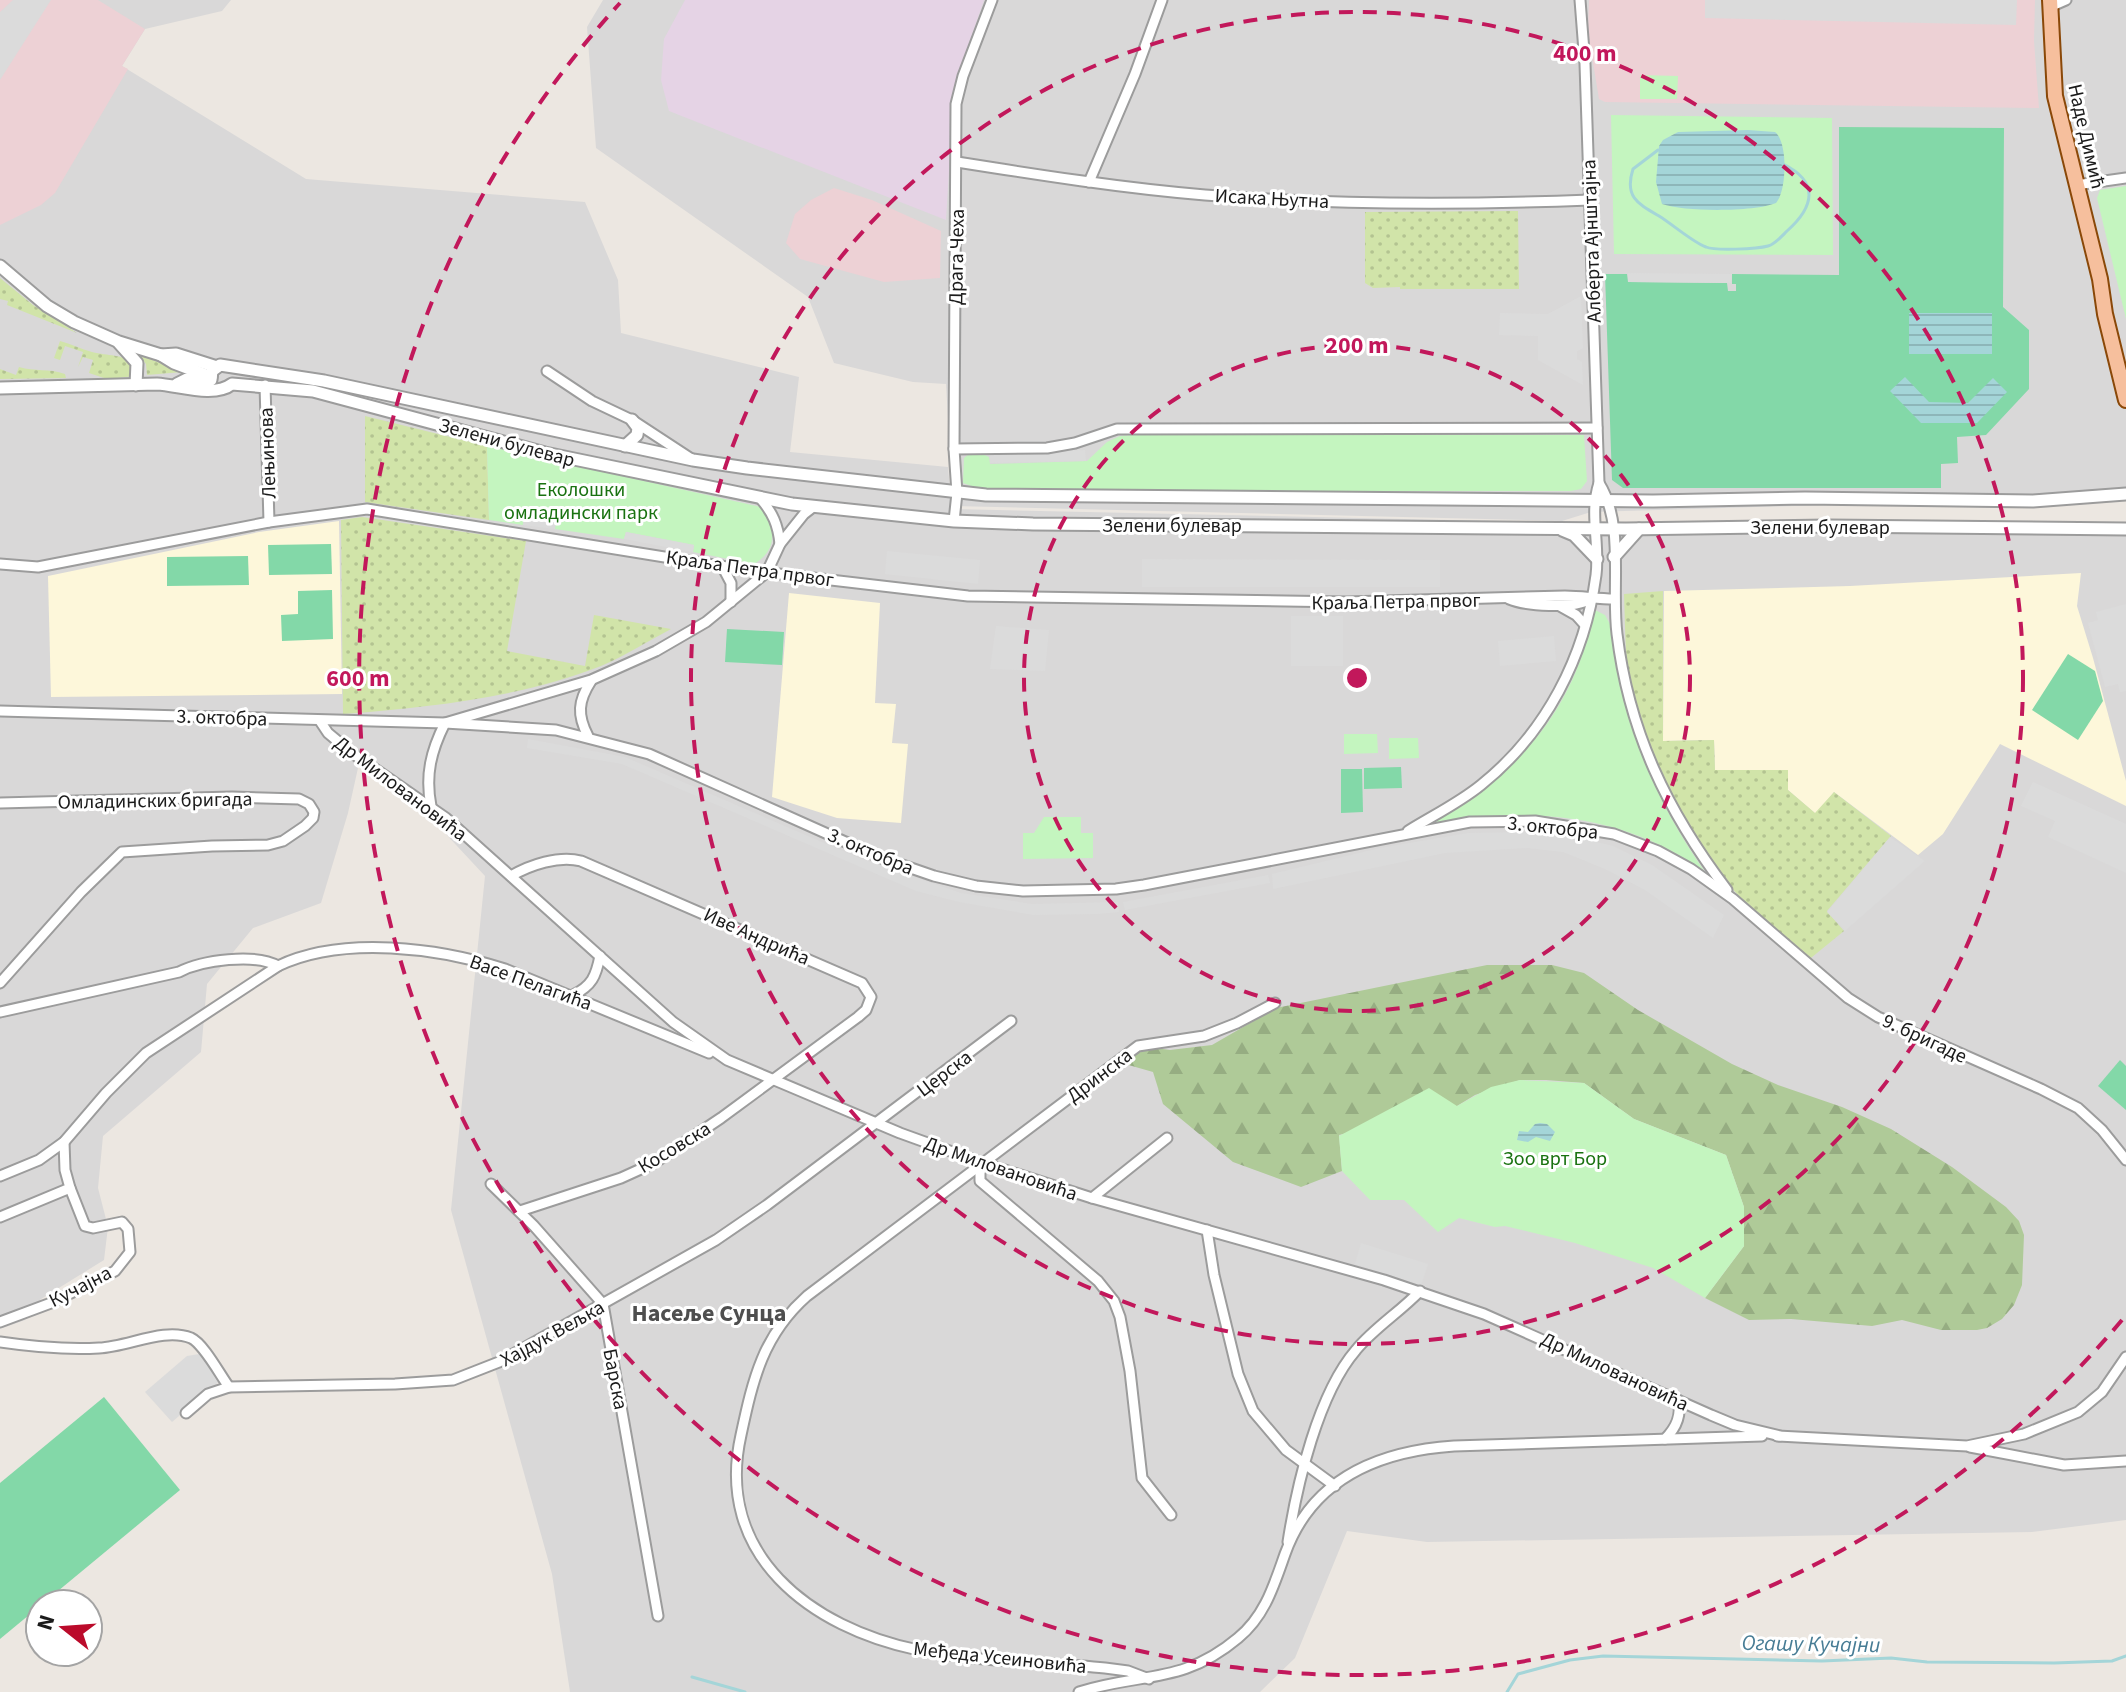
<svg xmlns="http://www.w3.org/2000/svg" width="2126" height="1692" viewBox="0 0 2126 1692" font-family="'Source Sans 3',sans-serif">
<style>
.residential{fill:#d9d8d8}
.commercial{fill:#edd1d5}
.industrial{fill:#e5d3e5}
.education{fill:#fdf7da}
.grass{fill:url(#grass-dots)}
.forest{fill:url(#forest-firs)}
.park{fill:#c4f5bf}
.pitch{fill:#83d8a8}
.parking{fill:#dbdbdb}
.water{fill:url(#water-rules)}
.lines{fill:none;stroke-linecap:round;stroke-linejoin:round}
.stream{stroke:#a4d5d8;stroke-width:3}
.minor-casing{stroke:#9c9c9c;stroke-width:13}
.tertiary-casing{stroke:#9c9c9c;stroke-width:15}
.primary-casing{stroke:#8a4808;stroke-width:18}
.minor{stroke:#fff;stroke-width:9}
.tertiary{stroke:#fff;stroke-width:11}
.primary{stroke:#f6bf9d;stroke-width:14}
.ring{fill:none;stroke:#c2185b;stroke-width:4;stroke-dasharray:14 10}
.labels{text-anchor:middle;stroke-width:6;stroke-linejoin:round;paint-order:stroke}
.street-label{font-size:20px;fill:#1b1b1b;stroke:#fff}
.park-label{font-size:20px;fill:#1a7211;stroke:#fff}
.water-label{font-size:22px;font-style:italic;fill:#487d95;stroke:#fff}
.quarter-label{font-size:24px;font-weight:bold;fill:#4e4e4e;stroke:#fff}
.centre{fill:#c2185b;stroke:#fff;stroke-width:4}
.ring-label{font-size:24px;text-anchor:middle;font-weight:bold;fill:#c2185b;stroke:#fff;stroke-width:6;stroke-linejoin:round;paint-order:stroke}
</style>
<defs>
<pattern id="grass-dots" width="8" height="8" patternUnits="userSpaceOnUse" patternTransform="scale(2)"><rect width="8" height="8" fill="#d1e4a9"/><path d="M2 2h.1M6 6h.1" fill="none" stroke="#b3c391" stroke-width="1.8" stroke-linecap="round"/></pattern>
<pattern id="forest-firs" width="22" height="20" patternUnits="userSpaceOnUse" patternTransform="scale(2)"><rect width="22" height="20" fill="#afca98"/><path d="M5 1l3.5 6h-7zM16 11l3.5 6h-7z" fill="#96ad82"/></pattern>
<pattern id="water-rules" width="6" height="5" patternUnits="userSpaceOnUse" patternTransform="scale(2)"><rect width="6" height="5" fill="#a4d5d8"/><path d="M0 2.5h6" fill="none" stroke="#8db6b9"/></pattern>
</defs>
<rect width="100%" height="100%" fill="#ece7e1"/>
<g class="residential">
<polygon points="0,0 231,0 222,11 145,29 122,66 306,179 585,202 618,280 621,333 799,377 790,452 948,467 952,509 1543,522 2126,527 2126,1520 2032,1532 1427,1542 1347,1531 1295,1658 1260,1692 570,1692 552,1574 451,1210 485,876 429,816 360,759 348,813 321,903 253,928 207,984 201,1052 103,1136 98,1188 108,1227 104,1260 41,1299 25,1320 0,1329"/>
<polygon points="603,0 2126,0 2126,496 1591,512 1562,521 953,506 946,384 913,382 834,363 808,297 596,148 587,27"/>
</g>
<g class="commercial">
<polygon points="0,0 98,0 145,29 122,66 128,69 55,193 41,205 0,225"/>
<polygon points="1589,0 2035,0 2034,41 2039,108 1605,102 1599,99 1588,32"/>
<polygon points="834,188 872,200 941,231 940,278 884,282 800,259 786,243 795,214 811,200"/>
</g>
<polygon class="industrial" points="685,0 984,0 954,87 946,220 669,111 661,80 664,39"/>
<g class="education">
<polygon points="339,521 342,694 51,697 48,576 259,532"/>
<polygon points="2081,573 2077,606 2093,658 2126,781 2126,806 2000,744 1943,834 1918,855 1834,792 1816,814 1788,790 1788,770 1715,770 1714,740 1663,741 1664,591 1850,586"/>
<polygon points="789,593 880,603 875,703 896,704 892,743 908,744 901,823 837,818 772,797"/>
</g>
<g class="grass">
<polygon points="1518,211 1519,289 1400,289 1400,287 1373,288 1365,283 1365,212"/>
<polygon points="0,278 33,305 77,333 7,305 8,301 0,299"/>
<path d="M60 341C71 344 81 349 92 352 109 356 121 354 136 364V376L107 379 89 373 93 360 83 357 78 367 83 352 65 346 60 360 54 358Z"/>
<polygon points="138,354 182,372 147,375 146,364"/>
<path d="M19 367C35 372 49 368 65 374L66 378 0 379V369L16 375Z"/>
<polygon points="365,416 487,446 489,520 365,502"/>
<path d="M362 517 526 541 507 651 585 666 594 615 671 629C648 641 625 656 601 666 519 698 430 707 343 714L341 520Z"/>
<path d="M1663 591V741L1714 740 1715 770H1788V790L1815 813 1834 792 1891 836 1827 911 1844 931 1806 962C1774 932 1741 901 1713 866 1675 818 1635 733 1628 673 1625 647 1625 620 1624 594Z"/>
</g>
<polygon class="forest" points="1487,965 1552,965 1584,973 1638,1010 1732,1064 1778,1085 1842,1107 1891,1129 1952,1167 2006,1207 2019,1221 2024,1235 2022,1285 2014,1305 2002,1319 1987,1328 1977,1330 1941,1330 1902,1320 1872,1326 1791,1319 1749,1320 1705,1298 1744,1246 1744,1207 1726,1155 1634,1119 1584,1083 1546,1080 1520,1080 1475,1095 1457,1106 1339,1135 1342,1171 1301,1187 1233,1162 1163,1104 1153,1072 1118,1062 1148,1047 1170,1050 1212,1045 1276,1008"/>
<g class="park">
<polygon points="1640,75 1678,76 1677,99 1640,99"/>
<polygon points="1611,115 1832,118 1833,255 1614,254"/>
<polygon points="2126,186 2126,319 2097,198 2100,190"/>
<path d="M1132 435H1584L1587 481 1581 489 1571 491H986L963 483 964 458C972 450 981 453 989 457L990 464 1087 461 1107 442 1120 436Z"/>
<path d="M487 446 761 507C776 528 778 550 754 564L693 552 694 545 626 532 624 539 555 529 556 521 525 516 523 525 489 520Z"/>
<path d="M1595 610 1605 615 1610 624C1622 719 1651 794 1705 872 1621 812 1530 807 1432 824 1521 769 1572 714 1595 610Z"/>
<polygon points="1344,734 1377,734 1378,753 1344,754"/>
<polygon points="1389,738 1418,738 1419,758 1389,759"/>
<polygon points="1044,817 1081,817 1081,833 1093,833 1093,858 1023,859 1023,833 1034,833"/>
<polygon points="1520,1080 1584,1083 1634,1119 1726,1155 1744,1207 1744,1246 1705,1298 1653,1268 1575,1243 1505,1226 1495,1227 1459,1218 1438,1232 1404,1200 1370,1200 1342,1171 1339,1136 1429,1088 1457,1106 1491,1087"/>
</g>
<g class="pitch">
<polygon points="1839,127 2004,128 2003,307 2029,330 2029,389 1986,435 1957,437 1958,463 1941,464 1941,488 1623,488 1612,480 1605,274 1627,274 1628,282 1727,283 1728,291 1736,291 1736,284 1732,284 1732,274 1839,275"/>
<polygon points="331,544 332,574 269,575 268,545"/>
<polygon points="248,556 249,585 167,586 167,557"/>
<polygon points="332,590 333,639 282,641 281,615 298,614 298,591"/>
<polygon points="727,629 784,632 782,665 725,662"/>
<polygon points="2068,654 2095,671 2103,701 2078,740 2032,710"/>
<polygon points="1401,767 1402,788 1364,789 1364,768"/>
<polygon points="1341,769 1362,769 1363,812 1341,813"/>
<polygon points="2120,1060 2126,1066 2126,1110 2098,1086"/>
<polygon points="104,1397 180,1490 0,1639 0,1483"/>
</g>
<g class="parking">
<polygon points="13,0 51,0 0,80 0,12"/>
<polygon points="1705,0 2017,0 2016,25 1705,18"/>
<polygon points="1628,273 1732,274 1731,283 1628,282"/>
<polygon points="1581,296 1583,348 1577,351 1577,359 1582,362 1583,385 1538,360 1538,336 1499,335 1500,313 1548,314"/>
<polygon points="1085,450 1086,461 990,463 990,452"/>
<polygon points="524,516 556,521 555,529 523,525"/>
<polygon points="626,532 694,545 693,552 624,539"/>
<polygon points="887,551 980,560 978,584 885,574"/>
<polygon points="1142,559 1440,560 1440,587 1142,587"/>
<polygon points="2126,604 2126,691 2120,692 2118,684 2105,687 2088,623 2098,620 2096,612"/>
<rect x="1291" y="616" width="52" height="50"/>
<polygon points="996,626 1049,630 1045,671 990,669"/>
<polygon points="1554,636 1556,661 1500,666 1498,641"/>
<polygon points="528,739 625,757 859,858 961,893 1032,904 1118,902 1119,912 1098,914 1034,915 959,902 916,891 622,764 527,748"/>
<polygon points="2033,782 2126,824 2126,873 2048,837 2055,821 2021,806"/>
<polygon points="1534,832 1568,835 1613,846 1652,865 1724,915 1713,938 1645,890 1605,869 1563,852 1527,848 1445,853 1273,889 1272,874 1380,848 1468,833"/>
<polygon points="1890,837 1925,861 1845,931 1827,912"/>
<polygon points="1268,875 1270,883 1125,910 1123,902"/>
<polygon points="1361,1243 1428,1264 1421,1285 1355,1264"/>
<polygon points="199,1354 221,1380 172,1422 145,1392 187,1356"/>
</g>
<g class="water">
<path d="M1748 130 1775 132C1788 142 1787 190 1776 203 1755 212 1684 212 1662 204L1656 182 1659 146 1663 140 1678 132Z"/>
<rect x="1909" y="313" width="83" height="41"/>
<polygon points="1905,377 1929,402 1968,403 1993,378 2007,392 1977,423 1921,423 1890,391"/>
<polygon points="1540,1123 1547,1124 1555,1132 1550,1141 1536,1137 1528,1142 1517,1140 1519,1131 1528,1132 1535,1124"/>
</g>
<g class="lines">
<g class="stream">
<path d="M1658 150 1633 169C1624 197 1638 204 1659 216 1672 224 1694 243 1706 247 1715 251 1757 249 1768 246 1775 244 1781 237 1787 231 1814 207 1820 182 1783 164"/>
<polyline points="692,1677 745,1692"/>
<polyline points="1507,1692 1518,1674 1570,1660 1603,1656 1822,1661 1891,1658 1927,1662 2054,1663 2112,1661 2126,1656"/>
</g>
<g class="minor-casing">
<g id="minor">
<polyline points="2050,7 2066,0"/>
<path d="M957 162C1039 175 1122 188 1205 195 1333 205 1462 205 1590 200"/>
<polyline points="1089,182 1135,74 1162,0"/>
<polyline points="2076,185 2126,178"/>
<polyline points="547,371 592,401 632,420 690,458"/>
<polyline points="265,385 269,522"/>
<polyline points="954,449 1047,448 1075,443 1117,429 1597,428"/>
<path d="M1599 483C1625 524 1611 587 1617 634 1629 732 1667 811 1727 890"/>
<path d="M760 498C773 513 778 525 780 544"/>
<polyline points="954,521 957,493 954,449 956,104 963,76 992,0"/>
<path d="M0 564 38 567 269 522 367 509 745 570 968 596 1346 602 1565 596C1582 596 1597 599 1614 599"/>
<polyline points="722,566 731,583 731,602"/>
<path d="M1509 599C1525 606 1574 609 1588 600"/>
<polyline points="1560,606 1576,615 1585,625"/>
<polyline points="0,711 445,723 556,730 649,754 879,857 934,876 976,886 1023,891 1116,889 1144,885 1470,822 1535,821 1614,834 1658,851 1691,869 1733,899 1848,998 1878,1017 2041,1089 2078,1108 2102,1130 2126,1160"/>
<polyline points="320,721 328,733 352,753 446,818 673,1022 727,1060 900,1133 983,1163 1092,1198 1384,1280 1484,1314 1711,1415 1735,1425 1780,1436"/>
<path d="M588 736C577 715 578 701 591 681"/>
<polyline points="0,803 232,797 299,799 309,804 314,812 313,818 305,826 283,841 268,845 212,846 122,852 81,892 0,983"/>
<path d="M431 806C425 775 431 751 445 723L591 680 656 651 706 622 767 572 780 544 804 514 813 507"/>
<path d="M1408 831C1432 816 1459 803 1481 785 1546 733 1585 657 1596 575 1600 544 1589 513 1599 483L1585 64 1580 0"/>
<path d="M511 876C530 865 559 855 581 861L862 983 871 997 866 1010 858 1017 721 1118 654 1163 621 1178 520 1211"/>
<path d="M573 995C592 986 596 976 600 956"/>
<path d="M0 1012 179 972C202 960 255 953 278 966 343 935 439 948 505 969L709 1053"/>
<polyline points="983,1163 980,1173 980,1181 1098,1281 1114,1301 1120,1317 1130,1371 1142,1478 1171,1515"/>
<polyline points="0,1176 39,1160 64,1142 106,1093 146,1053 278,966"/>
<polyline points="491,1184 534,1226 603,1304 658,1616"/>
<polyline points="1092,1198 1167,1138"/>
<polyline points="0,1217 70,1188 65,1170 64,1142"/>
<polyline points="1207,1230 1214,1275 1238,1374 1253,1411 1286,1450 1335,1486"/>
<polyline points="0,1322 51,1303 115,1271 130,1252 128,1229 122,1222 93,1228 85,1226 70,1188"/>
<path d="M0 1342C34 1347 65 1350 99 1348 128 1347 164 1327 191 1338 204 1344 220 1375 229 1387"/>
<polyline points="186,1413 208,1394 229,1387 395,1384 453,1380 499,1362 716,1240 767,1205 1011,1021"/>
<polyline points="1777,1436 1967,1446 2024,1434 2078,1412 2102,1392 2126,1357"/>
<path d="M1665 1439C1676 1428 1682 1416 1678 1400"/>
<polyline points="1970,1447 2064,1465 2126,1461"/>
<path d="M1288 1542C1297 1484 1318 1394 1356 1350 1374 1328 1400 1312 1420 1291"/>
<path d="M1149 1679 1128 1671 1105 1668C1044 1662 977 1662 918 1650 811 1628 714 1555 741 1435 753 1379 763 1335 807 1296L1138 1046 1204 1036 1237 1023 1275 1003"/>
<path d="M1079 1692C1142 1672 1182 1685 1238 1638 1265 1616 1274 1585 1285 1554 1312 1478 1380 1451 1454 1446L1762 1436"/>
</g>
</g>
<g class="tertiary-casing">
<g id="tertiary">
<polyline points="0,266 47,306 74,322 119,342 161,355 174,363 211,377"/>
<polyline points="119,343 137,363 136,385"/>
<polyline points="161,355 176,354 217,367"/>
<polyline points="211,380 212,371 220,365 324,381 693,460 747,468 986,495 1653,501 1805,498 2033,501 2126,494"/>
<polyline points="177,384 187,379 210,380"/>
<path d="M0 388 157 384C178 385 214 398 232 384L313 391 545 453 792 504 954 521 1033 524 1626 529 1828 526 2126 529"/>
<polyline points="625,446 637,435 638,428 632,420"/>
<polyline points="1562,530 1574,535 1597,559"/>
<polyline points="1614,557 1639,529"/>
</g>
</g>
<g class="primary-casing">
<polyline id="primary" points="2050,0 2055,96 2100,279 2105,314 2126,400"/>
</g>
<use href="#minor" class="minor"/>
<use href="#tertiary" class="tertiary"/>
<use href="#primary" class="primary"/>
</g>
<g class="ring">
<circle cx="1357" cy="678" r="333"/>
<circle cx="1357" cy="678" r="666"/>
<path d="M2122 1320A999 999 0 1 1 620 3"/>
</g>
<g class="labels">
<g class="street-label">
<text transform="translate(2087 136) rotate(77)" y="7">Наде Димић</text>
<text transform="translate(1272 198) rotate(3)" y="7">Исака Њутна</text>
<text transform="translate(1591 241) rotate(-92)" y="7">Алберта Ајнштајна</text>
<text transform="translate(956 257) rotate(-89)" y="7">Драга Чеха</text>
<text transform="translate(507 442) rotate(15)" y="7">Зелени булевар</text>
<text transform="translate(267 453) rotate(-92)" y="7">Лењинова</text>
<text x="1172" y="532">Зелени булевар</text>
<text x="1820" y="534">Зелени булевар</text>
<text transform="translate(750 568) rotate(8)" y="7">Краља Петра првог</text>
<text transform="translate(1396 601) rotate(-1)" y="7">Краља Петра првог</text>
<text transform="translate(222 717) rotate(2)" y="7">3. октобра</text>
<text transform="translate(401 788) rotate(37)" y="7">Др Миловановића</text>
<text transform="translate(155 800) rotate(-1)" y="7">Омладинских бригада</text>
<text transform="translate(1553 827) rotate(6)" y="7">3. октобра</text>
<text transform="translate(871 851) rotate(23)" y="7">3. октобра</text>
<text transform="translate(757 936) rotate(24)" y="7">Иве Андрића</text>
<text transform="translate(531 982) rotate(20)" y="7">Васе Пелагића</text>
<text transform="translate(1925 1038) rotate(25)" y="7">9. бригаде</text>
<text transform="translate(944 1073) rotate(-37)" y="7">Церска</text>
<text transform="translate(1099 1075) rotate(-37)" y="7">Дринска</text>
<text transform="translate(674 1147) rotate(-31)" y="7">Косовска</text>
<text transform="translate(1001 1168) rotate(19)" y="7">Др Миловановића</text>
<text transform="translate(80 1286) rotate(-27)" y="7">Кучајна</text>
<text transform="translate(552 1333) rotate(-29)" y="7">Хајдук Вељка</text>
<text transform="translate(1615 1371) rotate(25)" y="7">Др Миловановића</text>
<text transform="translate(616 1379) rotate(79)" y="7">Барска</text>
<text transform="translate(1000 1657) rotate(6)" y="7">Међеда Усеиновића</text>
</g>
<g class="park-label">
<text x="581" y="496">Еколошки<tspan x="581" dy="23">омладински парк</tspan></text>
<text x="1555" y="1165">Зоо врт Бор</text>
</g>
<g class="water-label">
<text transform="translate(1811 1643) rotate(1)" y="8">Огашу Кучајни</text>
</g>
<g class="quarter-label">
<text x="709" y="1321">Насеље Сунца</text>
</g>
</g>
<circle cx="1357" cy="678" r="12" class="centre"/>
<g class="ring-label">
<text x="1585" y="61">400 m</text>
<text x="1357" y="353">200 m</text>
<text x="358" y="686">600 m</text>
</g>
<g transform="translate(64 1628) rotate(287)"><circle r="38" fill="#ffffff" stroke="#a4a4a4" stroke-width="2"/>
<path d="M0-6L14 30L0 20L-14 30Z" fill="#bb0b2b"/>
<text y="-12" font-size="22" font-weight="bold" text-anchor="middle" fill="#1b1b1b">N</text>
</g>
</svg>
